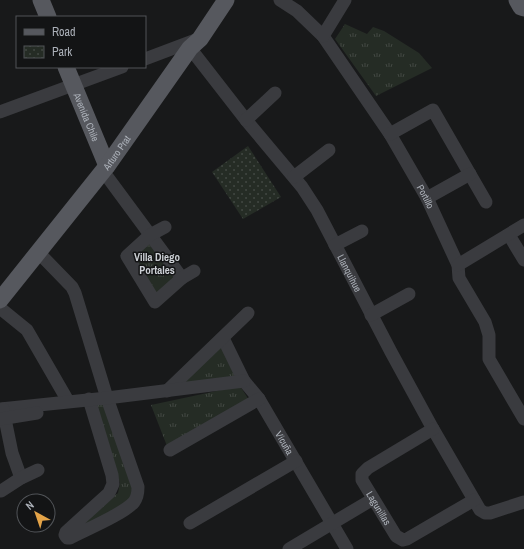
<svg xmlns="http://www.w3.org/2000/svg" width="524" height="549" viewBox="0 0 524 549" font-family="'Archivo Narrow',sans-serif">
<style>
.grass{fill:url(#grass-tufts)}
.park{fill:url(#park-dots)}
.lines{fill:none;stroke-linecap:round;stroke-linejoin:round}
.minor{stroke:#3a3b3f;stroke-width:13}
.major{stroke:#56585e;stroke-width:17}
.labels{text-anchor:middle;stroke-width:3;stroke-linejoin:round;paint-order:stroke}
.street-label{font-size:10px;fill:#acb1b9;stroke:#131415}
.neighbourhood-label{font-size:11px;font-weight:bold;fill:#ccd0d5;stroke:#131415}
</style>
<defs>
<pattern id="grass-tufts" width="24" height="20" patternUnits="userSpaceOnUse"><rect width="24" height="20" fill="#252c25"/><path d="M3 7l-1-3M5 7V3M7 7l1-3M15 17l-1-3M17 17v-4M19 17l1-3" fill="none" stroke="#424843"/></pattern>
<pattern id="park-dots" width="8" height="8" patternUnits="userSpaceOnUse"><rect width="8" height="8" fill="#252c25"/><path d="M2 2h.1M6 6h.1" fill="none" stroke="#424843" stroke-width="1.8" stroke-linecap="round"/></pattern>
</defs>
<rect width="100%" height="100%" fill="#18191a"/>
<g class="grass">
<polygon points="345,24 367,34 373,27 384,31 419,53 432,68 376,96 335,39"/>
<polygon points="149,244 175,279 155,297 132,257"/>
<polygon points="220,345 238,376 181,384"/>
<polygon points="240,386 249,400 167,446 151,405"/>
<polygon points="104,401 133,488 132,495 124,505 74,531 118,493 120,483 94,405"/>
</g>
<polygon class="park" points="248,146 281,197 243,219 212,172"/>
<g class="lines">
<g class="minor">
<path id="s1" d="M280 0 297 11 323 36 390 134 427 198 458 265 459 278 485 322 489 335V359L524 419"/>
<polyline points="323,36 345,0"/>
<path id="s2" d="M190 48 246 120 302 187 317 210 391 352 433 429 480 510 485 513H490L524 502"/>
<polyline points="145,59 198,39"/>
<polyline points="0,112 122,67"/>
<polyline points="246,120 275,93"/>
<polyline points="390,134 433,110 486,202"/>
<polyline points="103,171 182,278"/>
<polyline points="294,177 329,150"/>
<polyline points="427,198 470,174"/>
<polyline points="165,227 150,235 127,256 155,302 182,278 194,271"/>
<polyline points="509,235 524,260"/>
<polyline points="335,245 362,231"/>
<path d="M38 252 72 287 75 293 107 398 138 487C138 492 137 498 134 502 124 514 85 530 70 538H67L65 535 66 532 109 493 113 484 112 475 89 399"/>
<polyline points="458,265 524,225"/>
<polyline points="0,308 27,330 68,401"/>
<polyline points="371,315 409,294"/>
<path id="s3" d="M223 338 244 381 259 399 347 549"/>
<polyline points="167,391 248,313"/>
<polyline points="0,409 107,398 244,381"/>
<polyline points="3,409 12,453 21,478"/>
<polyline points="0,419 37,413"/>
<path id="s4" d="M433 429 368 468 362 474V480L396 536 403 540 407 539 474 500"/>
<polyline points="170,450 259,399"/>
<polyline points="1,491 21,478 38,470"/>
<polyline points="190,523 296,461"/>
<polyline points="289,549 373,499"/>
</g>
<g class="major">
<polyline points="41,0 48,17"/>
<polyline points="517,0 521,7 524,8"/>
<path id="s5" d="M66 67 107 166"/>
<path id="s6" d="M0 300 107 166 190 48 200 39 226 0"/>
</g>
</g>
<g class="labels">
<g class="street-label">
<text dy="4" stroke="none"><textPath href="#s5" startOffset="54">Avenida Chile</textPath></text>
<text dy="4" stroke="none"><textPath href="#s6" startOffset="188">Arturo Prat</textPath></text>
<text dy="4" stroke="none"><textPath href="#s1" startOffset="247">Portillo</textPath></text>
<text dy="4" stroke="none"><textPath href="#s2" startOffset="277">Llanquihue</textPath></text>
<text dy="4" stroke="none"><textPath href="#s3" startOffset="122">Vicuña</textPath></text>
<text dy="4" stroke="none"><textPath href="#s4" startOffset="123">Lagunillas</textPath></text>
</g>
<g class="neighbourhood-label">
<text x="157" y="261">Villa Diego<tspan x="157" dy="13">Portales</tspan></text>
</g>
</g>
<rect x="16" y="16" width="130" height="52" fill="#131415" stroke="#505357"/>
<rect x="24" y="29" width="20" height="6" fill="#56585e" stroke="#505357"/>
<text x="52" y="36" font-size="12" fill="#acb1b9">Road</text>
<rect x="24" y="46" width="20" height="12" fill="url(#park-dots)" stroke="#505357"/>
<text x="52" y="56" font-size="12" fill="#acb1b9">Park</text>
<g transform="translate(36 513) rotate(320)"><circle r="19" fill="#131415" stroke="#505357"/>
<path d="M0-3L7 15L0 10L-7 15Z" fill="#e3a348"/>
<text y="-6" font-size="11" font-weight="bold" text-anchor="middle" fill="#acb1b9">N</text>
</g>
</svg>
